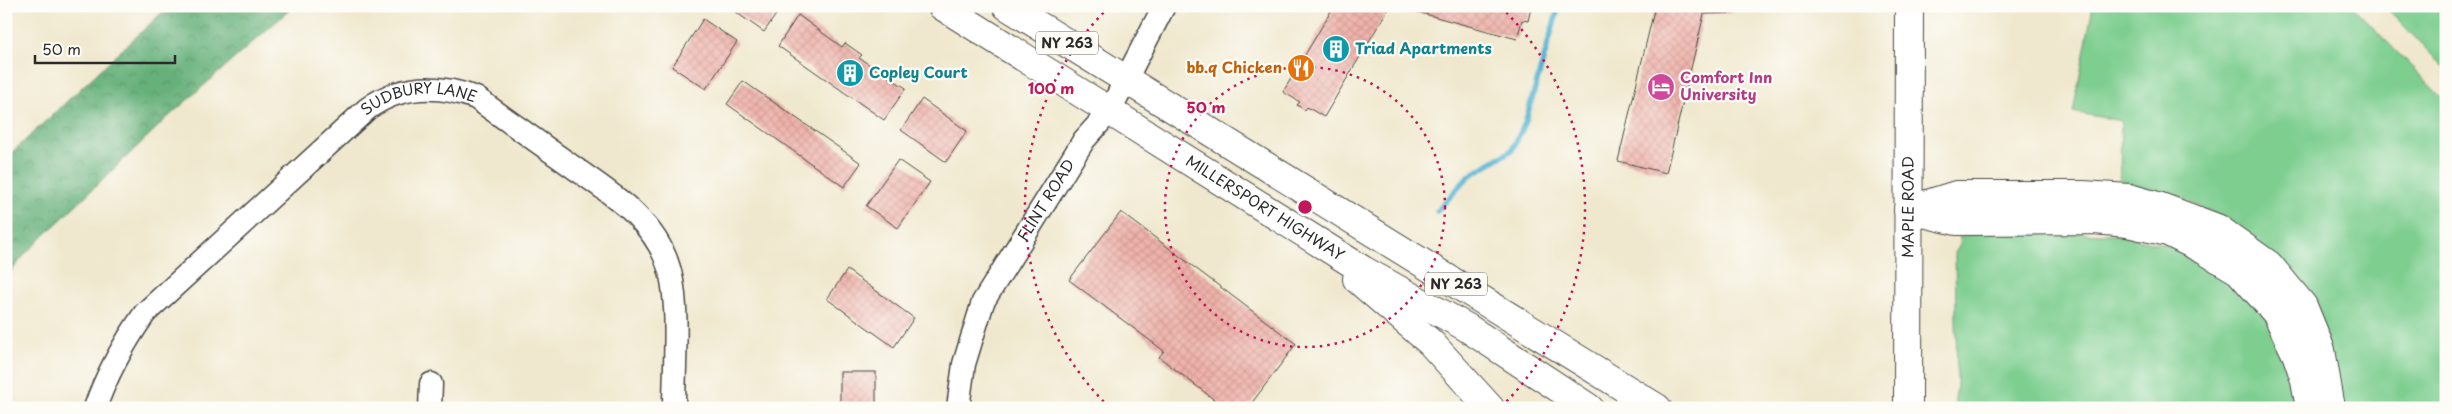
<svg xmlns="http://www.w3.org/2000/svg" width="2452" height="414" viewBox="0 0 2452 414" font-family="'Playpen Sans',sans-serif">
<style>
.green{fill:#7dce8f;stroke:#547c5d}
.forest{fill:url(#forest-crowns);stroke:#486e52}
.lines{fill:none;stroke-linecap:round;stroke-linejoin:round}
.stream{stroke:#53b3d1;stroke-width:5.5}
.building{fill:url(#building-cross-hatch)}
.minor-casing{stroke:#494743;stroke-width:25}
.major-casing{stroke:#494743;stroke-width:30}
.minor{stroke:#fff;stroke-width:22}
.major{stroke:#fff;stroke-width:28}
.ring{fill:none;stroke:#c2185b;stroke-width:2.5;stroke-dasharray:2.5 5}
.labels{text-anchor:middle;stroke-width:4.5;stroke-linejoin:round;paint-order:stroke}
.shield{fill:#fdfcf7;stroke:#6a6a68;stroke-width:1}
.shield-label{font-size:14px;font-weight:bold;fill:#2b2b2b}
.culture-label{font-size:15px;font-weight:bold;fill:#0d838f;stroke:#fdfcf7;text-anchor:start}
.food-label{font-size:15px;font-weight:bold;fill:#c56008;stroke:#fdfcf7;text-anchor:end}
.hotel-label{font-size:15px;font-weight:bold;fill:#b23c85;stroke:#fdfcf7;text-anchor:start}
.street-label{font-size:15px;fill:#2b2b2b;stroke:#fdfcf7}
.centre{fill:#c2185b;stroke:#fdfcf7;stroke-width:2.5}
.ring-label{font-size:15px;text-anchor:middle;font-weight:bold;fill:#c2185b;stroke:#fdfcf7;stroke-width:4.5;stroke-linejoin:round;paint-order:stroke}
</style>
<defs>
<pattern id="forest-crowns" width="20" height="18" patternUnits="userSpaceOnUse" patternTransform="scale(1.25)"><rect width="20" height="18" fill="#66b17a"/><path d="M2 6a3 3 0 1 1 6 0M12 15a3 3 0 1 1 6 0" fill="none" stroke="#549064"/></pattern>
<pattern id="building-cross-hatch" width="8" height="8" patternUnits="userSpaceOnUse" patternTransform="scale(1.25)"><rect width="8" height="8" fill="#efb2aa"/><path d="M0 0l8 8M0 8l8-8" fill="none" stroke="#cd9992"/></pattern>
</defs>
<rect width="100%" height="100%" fill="#fdfcf7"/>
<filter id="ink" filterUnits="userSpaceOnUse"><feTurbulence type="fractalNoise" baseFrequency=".02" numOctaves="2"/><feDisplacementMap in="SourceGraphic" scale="10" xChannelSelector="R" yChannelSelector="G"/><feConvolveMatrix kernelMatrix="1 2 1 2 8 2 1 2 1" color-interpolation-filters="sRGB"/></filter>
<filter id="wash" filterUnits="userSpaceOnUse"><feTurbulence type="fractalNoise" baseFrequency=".0096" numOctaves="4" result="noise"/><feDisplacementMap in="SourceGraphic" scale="20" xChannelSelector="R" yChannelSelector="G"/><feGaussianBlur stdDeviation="1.12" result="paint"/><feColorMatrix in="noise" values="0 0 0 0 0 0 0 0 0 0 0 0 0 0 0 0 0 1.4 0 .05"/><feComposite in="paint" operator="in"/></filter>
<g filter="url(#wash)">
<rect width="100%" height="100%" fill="#f0e8ce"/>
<g class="green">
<polygon points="2093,6 2352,6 2446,102 2446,408 2344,408 2241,230 2210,211 2178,196 2120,181 2121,121 2073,112"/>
<polygon points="2385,6 2446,6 2446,70"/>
<polygon points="1991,231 2113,234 2171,246 2221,269 2265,315 2284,351 2299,408 1954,408 1957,384 1955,252 1961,242 1959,237"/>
</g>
<polygon class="forest" points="169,6 294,6 167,118 26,253 6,278 6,158"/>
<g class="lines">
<polyline class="stream" points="1437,211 1469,176 1512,150 1525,123 1559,6"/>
</g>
<g id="blocks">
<g class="building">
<polygon points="727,6 782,6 764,32"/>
<polygon points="1334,6 1390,6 1324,117 1307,107 1305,110 1297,105 1300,102 1283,92"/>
<polygon points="1526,6 1531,8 1528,21 1522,20 1517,39 1399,7"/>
<polygon points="1655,6 1733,6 1733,13 1704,14 1666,173 1618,161"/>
<polygon points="798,15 842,47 845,43 862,55 859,58 906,88 884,120 778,46"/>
<polygon points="703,19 737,42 706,89 672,67"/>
<polygon points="743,81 861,163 844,187 727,104"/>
<polygon points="922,99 967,131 946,162 901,130"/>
<polygon points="898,160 930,182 898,228 866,206"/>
<polygon points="1121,212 1296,344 1248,408 1225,408 1159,357 1164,351 1069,280"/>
<polygon points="847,270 914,318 894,347 827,299"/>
<rect x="840" y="372" width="36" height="36"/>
</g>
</g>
</g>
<g filter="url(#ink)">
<use href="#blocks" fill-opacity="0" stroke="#494743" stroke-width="1"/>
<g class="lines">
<g class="minor-casing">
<g id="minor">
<path id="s1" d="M95 408C107 373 124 343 145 313L367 109C401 84 438 84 476 98 506 119 536 141 566 162 606 191 654 217 669 268 680 304 674 368 674 408"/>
<polyline points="430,408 431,384"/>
<path id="s2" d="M958 408 964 364 983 302 1084 140 1109 112 1164 6"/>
</g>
</g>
<g class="major-casing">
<g id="major">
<path id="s3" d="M942 6 1363 270 1466 327 1589 408"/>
<polyline points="1007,6 1657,408"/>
<polyline points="1908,210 1956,195 2083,195 2129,198 2161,207 2217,228 2269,265 2303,306 2321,350 2331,408"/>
<polyline points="1910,210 1956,221 2094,220 2128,223 2168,232 2204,250 2239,271 2277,314 2297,356 2305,380 2310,408"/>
<polyline points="1357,279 1431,343 1490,408"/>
<path id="s4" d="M1908 408 1909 6"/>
</g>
</g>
<use href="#minor" class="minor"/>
<use href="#major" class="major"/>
</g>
</g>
<g class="ring">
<circle cx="1305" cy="207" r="140"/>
<path d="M1109 407A280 280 0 0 1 1109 7M1501 7A280 280 0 0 1 1501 407"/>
</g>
<defs>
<g id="building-disc" transform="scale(1.4375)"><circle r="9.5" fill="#0f9aa8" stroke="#fdfcf7"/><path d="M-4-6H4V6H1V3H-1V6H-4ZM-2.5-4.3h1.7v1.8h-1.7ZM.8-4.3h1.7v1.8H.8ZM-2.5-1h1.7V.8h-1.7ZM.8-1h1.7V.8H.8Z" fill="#fff"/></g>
<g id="restaurant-disc" transform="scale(1.4375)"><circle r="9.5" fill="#e8710a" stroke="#fdfcf7"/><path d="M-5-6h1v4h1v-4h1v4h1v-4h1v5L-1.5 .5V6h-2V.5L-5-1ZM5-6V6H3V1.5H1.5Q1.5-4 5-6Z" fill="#fff"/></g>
<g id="hotel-disc" transform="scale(1.4375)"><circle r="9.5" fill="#d1479c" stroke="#fdfcf7"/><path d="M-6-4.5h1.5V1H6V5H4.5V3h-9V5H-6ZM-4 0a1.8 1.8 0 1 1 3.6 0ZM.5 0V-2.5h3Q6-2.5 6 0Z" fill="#fff"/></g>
</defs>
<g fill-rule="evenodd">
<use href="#building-disc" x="1336" y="49"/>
<use href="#restaurant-disc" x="1301" y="68"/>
<use href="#building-disc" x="850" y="73"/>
<use href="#hotel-disc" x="1661" y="87"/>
</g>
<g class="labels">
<g class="shield">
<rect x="1036" y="31.5" width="62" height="23" rx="4"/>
<rect x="1425" y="272.5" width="62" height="23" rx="4"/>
</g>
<g class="shield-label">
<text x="1067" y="48">NY 263</text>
<text x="1456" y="289">NY 263</text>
</g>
<g class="culture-label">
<text x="1355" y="54">Triad Apartments</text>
<text x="869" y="78">Copley Court</text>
</g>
<g class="food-label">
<text x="1282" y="73">bb.q Chicken</text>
</g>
<g class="hotel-label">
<text x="1680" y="83">Comfort Inn<tspan x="1680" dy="17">University</tspan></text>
</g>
<g class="street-label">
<text dy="5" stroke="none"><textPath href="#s1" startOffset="464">SUDBURY LANE</textPath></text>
<text dy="5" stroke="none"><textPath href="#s2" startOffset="229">FLINT ROAD</textPath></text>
<text dy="5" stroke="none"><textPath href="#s4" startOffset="201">MAPLE ROAD</textPath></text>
<text dy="5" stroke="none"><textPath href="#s3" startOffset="381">MILLERSPORT HIGHWAY</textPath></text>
</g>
</g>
<circle cx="1305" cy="207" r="8" class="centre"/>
<g class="ring-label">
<text x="1051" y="94">100 m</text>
<text x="1206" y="113">50 m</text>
</g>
<rect width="2452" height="414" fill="none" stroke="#fdfcf7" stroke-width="25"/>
<path d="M35 55v8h140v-8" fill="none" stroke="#2b2b2b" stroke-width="2.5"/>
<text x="42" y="55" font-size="15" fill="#2b2b2b" stroke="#fdfcf7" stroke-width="4" paint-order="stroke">50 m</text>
</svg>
